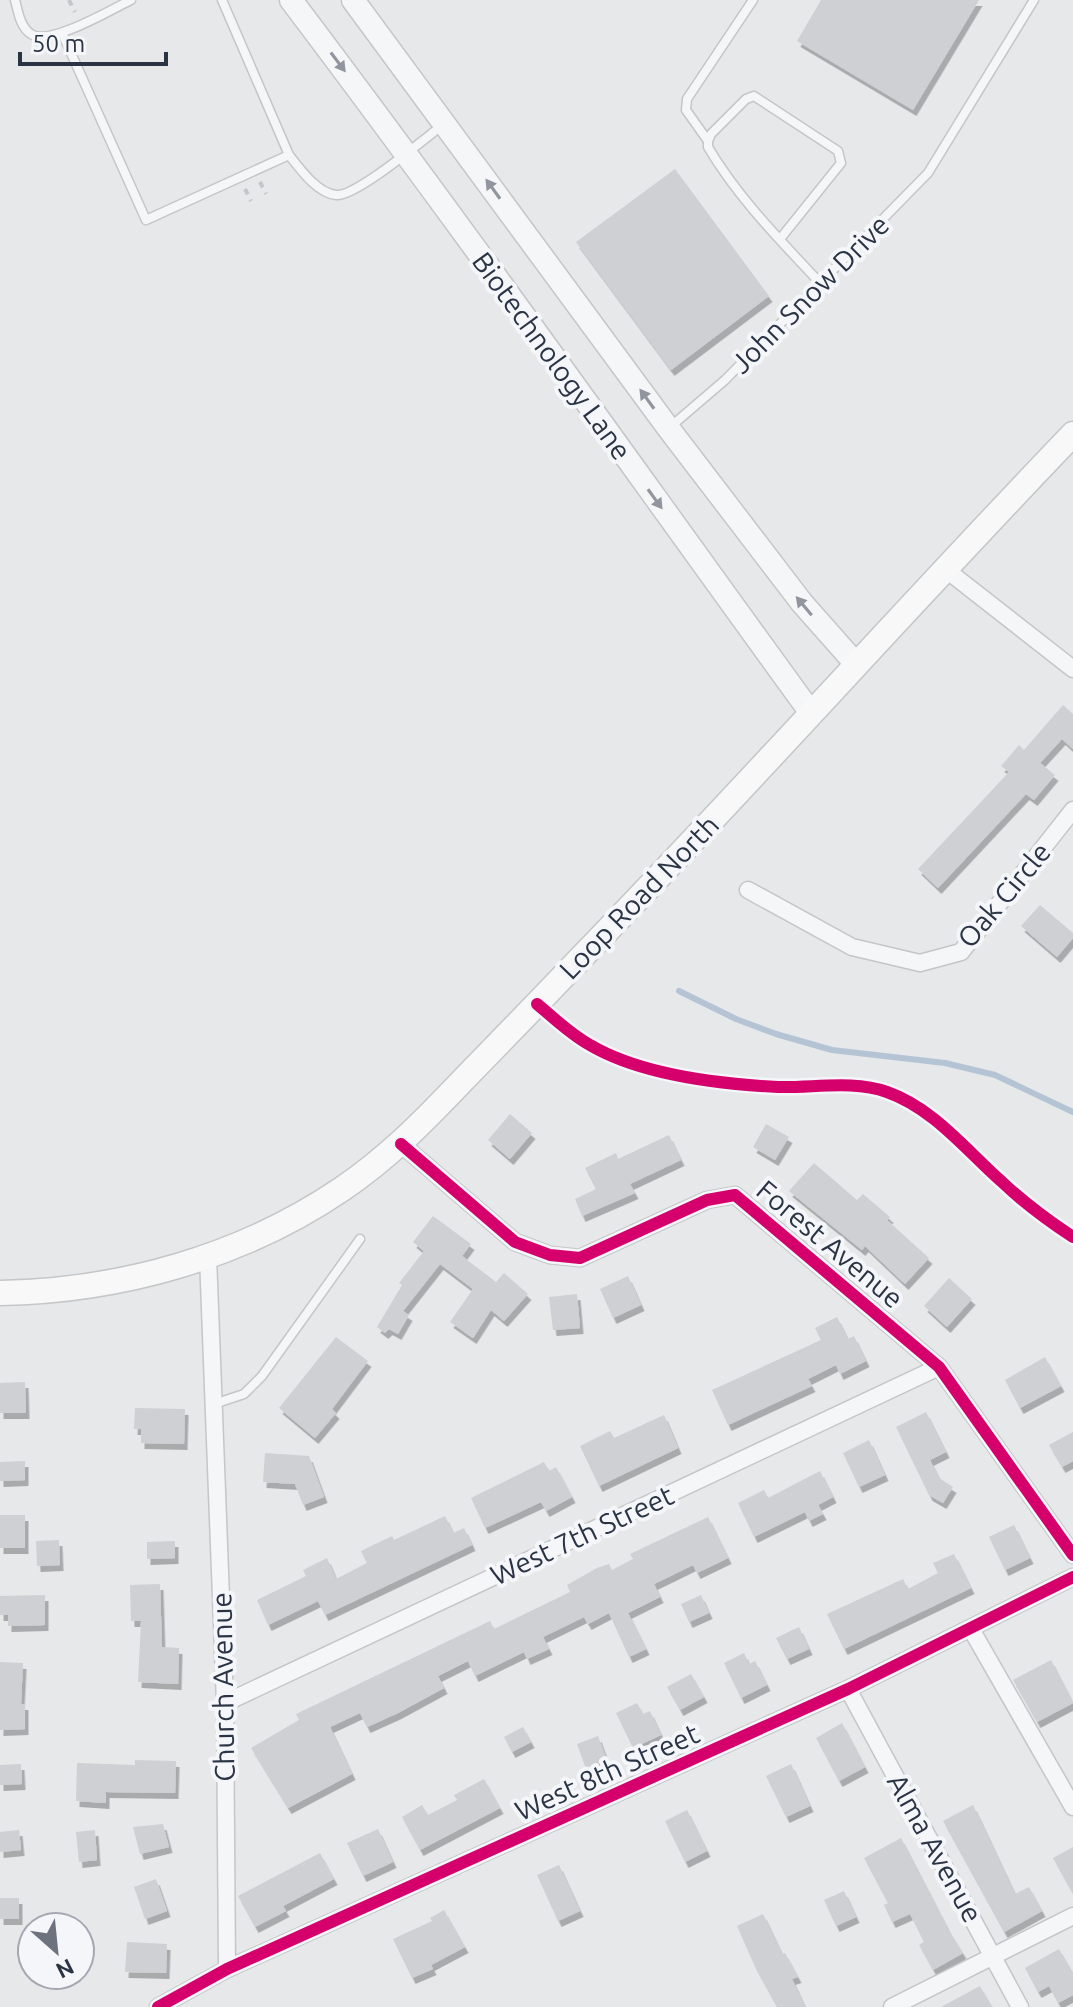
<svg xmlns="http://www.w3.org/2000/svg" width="1073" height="2007" viewBox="0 0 1073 2007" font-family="Ubuntu,sans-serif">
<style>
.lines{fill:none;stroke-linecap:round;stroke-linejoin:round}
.stream{stroke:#b4c4d5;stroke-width:6}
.building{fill:#ced0d3;filter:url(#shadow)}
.service-casing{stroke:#c4c6c8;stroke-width:11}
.minor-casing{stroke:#c4c6c8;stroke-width:19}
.tertiary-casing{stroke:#c4c6c8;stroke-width:25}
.secondary-casing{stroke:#c4c6c8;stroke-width:27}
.path{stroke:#c5c6ca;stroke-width:4;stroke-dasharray:6 6;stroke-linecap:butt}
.service{stroke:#f5f6f7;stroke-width:8}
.minor{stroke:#f5f6f7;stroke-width:16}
.tertiary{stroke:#f5f6f7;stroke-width:22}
.secondary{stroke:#f8f8f8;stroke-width:24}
.cycleway-casing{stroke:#f4f6f9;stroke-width:17}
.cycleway{stroke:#d6006c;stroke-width:12}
.oneway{fill:#90959e}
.labels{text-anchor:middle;stroke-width:8;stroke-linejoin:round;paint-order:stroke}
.street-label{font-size:28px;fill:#2b3445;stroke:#f4f6f9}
</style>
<defs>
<filter id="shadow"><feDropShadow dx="3.5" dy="6" stdDeviation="0" flood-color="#0004"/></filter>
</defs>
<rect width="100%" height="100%" fill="#e6e8ea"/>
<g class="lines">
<polyline class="stream" points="679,991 736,1019 776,1034 832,1050 945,1063 995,1075 1073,1112"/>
</g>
<g class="building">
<polygon points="821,0 979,0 913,110 797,41"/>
<polygon points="675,169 769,296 671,370 576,242"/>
<polygon points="1063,705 1073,714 1073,749 1062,739 1040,763 1055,775 1034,800 1026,794 938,888 918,869 1009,772 1001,766 1019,745 1024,750"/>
<polygon points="1040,905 1073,933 1073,938 1057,957 1021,926"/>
<polygon points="510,1114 532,1133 510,1159 488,1140"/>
<polygon points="766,1124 789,1137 775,1160 753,1147"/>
<polygon points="669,1135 681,1160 630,1184 635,1193 582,1216 575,1199 596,1189 585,1168 616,1153 618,1159"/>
<polygon points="814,1163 857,1200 863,1194 890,1217 887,1220 929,1258 905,1284 865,1246 862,1250 789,1191"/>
<polygon points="433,1216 471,1244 462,1256 496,1282 504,1273 528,1294 504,1321 491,1310 473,1338 450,1322 473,1289 440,1264 403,1311 409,1315 398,1334 389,1329 385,1333 377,1327 402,1285 399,1283 424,1251 413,1242"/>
<polygon points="628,1276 641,1305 613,1318 600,1289"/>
<polygon points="949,1278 972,1299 947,1327 924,1306"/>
<polygon points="577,1294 580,1328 553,1330 549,1297"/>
<polygon points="837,1317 848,1339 854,1336 866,1361 840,1374 836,1365 808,1379 812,1386 728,1425 712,1390 821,1340 815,1328"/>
<polygon points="336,1337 368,1361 332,1409 336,1413 315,1438 279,1408"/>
<polygon points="1045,1357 1061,1386 1020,1408 1005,1380"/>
<polygon points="25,1382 26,1413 0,1413 0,1383"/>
<polygon points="135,1408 185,1409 184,1444 141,1443 141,1429 134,1429"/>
<polygon points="926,1412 946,1452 930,1460 939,1478 953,1487 943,1503 929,1495 896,1427"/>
<polygon points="664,1415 678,1448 599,1486 580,1446 610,1431 614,1438"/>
<polygon points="1073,1432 1073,1461 1062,1467 1049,1445"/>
<polygon points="869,1440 885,1475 859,1487 843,1453"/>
<polygon points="265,1453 309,1456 324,1497 303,1505 295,1484 263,1482"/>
<polygon points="25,1461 25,1480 0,1481 0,1462"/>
<polygon points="544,1462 549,1471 556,1467 572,1497 546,1511 541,1502 485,1528 471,1498"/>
<polygon points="820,1471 833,1497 818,1505 823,1514 809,1521 805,1512 754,1537 738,1503 764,1490 768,1498"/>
<rect x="0" y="1515" width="25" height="33"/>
<polygon points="445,1516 453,1533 464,1528 472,1545 325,1615 318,1601 268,1625 257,1600 306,1576 303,1570 327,1558 336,1579 367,1563 361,1551 392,1536 394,1540"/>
<polygon points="708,1517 728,1558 697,1573 693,1565 654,1584 660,1597 628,1613 646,1649 629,1657 609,1613 588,1624 584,1617 543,1637 549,1649 527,1659 524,1652 475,1676 468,1661 438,1676 444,1688 398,1713 367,1727 360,1713 330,1727 352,1774 288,1808 251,1748 299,1720 296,1714 490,1621 494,1629 570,1592 567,1585 597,1568 609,1564 612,1570 633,1559 630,1554"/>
<polygon points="1014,1525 1030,1558 1005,1570 989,1537"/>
<polygon points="59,1540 60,1565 37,1566 36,1541"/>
<polygon points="175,1541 175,1558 147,1559 147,1542"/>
<polygon points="954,1554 971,1588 844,1649 827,1614 903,1579 908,1589 938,1573 933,1563"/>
<polygon points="160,1584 162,1647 179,1648 178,1684 138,1682 141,1621 131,1621 130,1585"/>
<polygon points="45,1595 45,1625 8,1626 8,1615 0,1615 0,1596"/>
<polygon points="701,1595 709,1613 689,1622 681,1604"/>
<polygon points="799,1627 809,1649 787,1659 776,1638"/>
<polygon points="744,1653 749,1664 755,1661 767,1685 741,1698 724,1663"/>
<polygon points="1051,1660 1073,1703 1037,1722 1013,1680"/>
<polygon points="0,1662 23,1663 21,1704 25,1704 25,1729 0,1730"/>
<polygon points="691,1674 704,1697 680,1710 667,1687"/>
<polygon points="637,1703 643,1714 650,1711 661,1735 633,1748 616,1713"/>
<polygon points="842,1723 865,1767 839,1781 816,1738"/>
<polygon points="523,1727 531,1742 512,1752 504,1737"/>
<polygon points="598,1736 607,1761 586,1769 577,1744"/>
<polygon points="135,1760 176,1761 175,1793 106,1792 106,1803 76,1801 77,1763 135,1765"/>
<polygon points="21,1764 22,1784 0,1785 0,1765"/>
<polygon points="791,1764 810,1806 786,1817 766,1776"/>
<polygon points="484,1779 500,1808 420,1850 402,1817 422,1805 428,1815 457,1800 454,1795"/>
<polygon points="973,1805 1015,1894 1029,1887 1042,1911 1004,1932 943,1821"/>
<polygon points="687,1810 707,1851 685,1862 665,1821"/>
<polygon points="163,1824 169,1847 140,1854 133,1827"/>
<polygon points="378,1829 393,1862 363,1876 347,1843"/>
<polygon points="19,1830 21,1850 0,1852 0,1832"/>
<polygon points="95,1830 97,1860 79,1862 76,1832"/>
<polygon points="901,1838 948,1929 963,1953 933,1970 919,1945 924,1942 910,1914 892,1922 884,1905 888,1903 864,1858"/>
<polygon points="1073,1847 1073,1894 1053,1858"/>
<polygon points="320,1853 334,1879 283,1906 286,1911 255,1927 238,1896"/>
<polygon points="559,1865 580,1911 558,1921 537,1875"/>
<polygon points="156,1879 167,1911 145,1919 134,1887"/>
<polygon points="844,1891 856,1917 836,1926 824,1900"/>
<rect x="0" y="1898" width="19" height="21"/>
<polygon points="444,1910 465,1947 431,1965 433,1969 412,1978 393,1939 432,1921 430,1918"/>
<polygon points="763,1914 782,1954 785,1953 798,1977 792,1979 805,2007 777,2007 756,1969 737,1926"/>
<polygon points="127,1942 167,1944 166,1973 125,1972"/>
<polygon points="1059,1949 1073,1973 1073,1995 1058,2003 1049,1986 1038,1992 1025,1968"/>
<polygon points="980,1986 992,2007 941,2007"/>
</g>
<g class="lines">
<g class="service-casing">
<g id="service">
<path d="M15 0C18 11 20 27 31 34 48 47 112 9 131 0"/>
<path d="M222 0 289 155C300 169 317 193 336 195 356 197 425 138 444 124"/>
<polyline points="62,33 146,220 289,155"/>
<polyline points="708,141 686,110 687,99 753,0"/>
<path d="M780 239 841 163 838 151 754 96 746 99 711 134 708 141V147C738 198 781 241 821 284"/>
<polyline points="669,428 725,380 928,173 1034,0"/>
<polyline points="214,1404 244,1394 262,1376 360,1239"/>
</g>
</g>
<g class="minor-casing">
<g id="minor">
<polyline points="944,568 1073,669"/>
<polyline points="748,890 852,947 920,963 961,952 1073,810"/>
<polyline points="401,1144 515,1242 550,1255 580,1258 707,1200 735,1195 939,1367 1073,1555"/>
<polyline points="208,1256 225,1703 227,1969"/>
<polyline points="971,1629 1073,1807"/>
<polyline points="848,1689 1020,2007"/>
<polyline points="225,1703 939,1367"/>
<polyline points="158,2007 227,1969 848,1689 1073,1577"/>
<polyline points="892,2007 1073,1916"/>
</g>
</g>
<g class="tertiary-casing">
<g id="tertiary">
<path d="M291 0C468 234 638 475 811 713"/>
<polyline points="353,0 669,429 802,603 856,664"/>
</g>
</g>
<g class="secondary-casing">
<path id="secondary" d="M0 1293C120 1291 242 1257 342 1189 388 1158 425 1120 463 1080 501 1041 539 1002 577 962 745 789 906 608 1073 434"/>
</g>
<g class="path">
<polyline points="69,0 75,12"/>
<polyline points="260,182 266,194"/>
<polyline points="245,189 251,201"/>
</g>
<use href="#service" class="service"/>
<use href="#minor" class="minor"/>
<use href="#tertiary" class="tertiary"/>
<use href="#secondary" class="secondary"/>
<g class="cycleway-casing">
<g id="cycleway">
<path d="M537 1004C554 1018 570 1034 590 1045 641 1075 719 1084 778 1087 813 1088 854 1080 887 1092 933 1108 966 1150 1001 1181 1023 1202 1047 1220 1073 1237"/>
<polyline points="401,1144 515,1242 550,1255 580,1258 707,1200 735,1195 939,1367 1073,1555"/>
<polyline points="158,2007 227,1969 848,1689 1073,1577"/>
</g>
</g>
<use href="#cycleway" class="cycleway"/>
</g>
<defs><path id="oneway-solid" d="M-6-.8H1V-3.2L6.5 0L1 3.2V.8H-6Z" transform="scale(2)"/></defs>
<g class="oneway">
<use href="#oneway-solid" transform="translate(338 62) rotate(53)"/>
<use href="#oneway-solid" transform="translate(493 189) rotate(-126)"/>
<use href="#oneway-solid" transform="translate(647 399) rotate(-126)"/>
<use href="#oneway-solid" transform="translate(655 499) rotate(54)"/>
<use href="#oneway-solid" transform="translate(804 606) rotate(-130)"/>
</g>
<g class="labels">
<g class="street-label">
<text transform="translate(810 294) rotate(-45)" y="10">John Snow Drive</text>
<text transform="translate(552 356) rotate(54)" y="10">Biotechnology Lane</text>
<text transform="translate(1004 895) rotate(-50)" y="10">Oak Circle</text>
<text transform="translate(639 897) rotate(-46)" y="10">Loop Road North</text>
<text transform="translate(830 1244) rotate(40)" y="10">Forest Avenue</text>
<text transform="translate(582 1535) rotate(-25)" y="10">West 7th Street</text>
<text transform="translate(223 1687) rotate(-91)" y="10">Church Avenue</text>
<text transform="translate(607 1772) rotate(-24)" y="10">West 8th Street</text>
<text transform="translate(935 1848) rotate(61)" y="10">Alma Avenue</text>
</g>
</g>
<g transform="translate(56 1951) rotate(153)"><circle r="38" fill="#f4f6f9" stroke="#a4a8b1" stroke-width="2"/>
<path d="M0-6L14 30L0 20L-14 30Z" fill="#6c737f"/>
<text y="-12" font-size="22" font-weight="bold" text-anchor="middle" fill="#2b3445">N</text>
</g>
<path d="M20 52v12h146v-12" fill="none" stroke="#2b3445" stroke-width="4"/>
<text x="32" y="52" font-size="24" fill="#2b3445" stroke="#f4f6f9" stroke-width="6" paint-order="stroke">50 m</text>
</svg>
